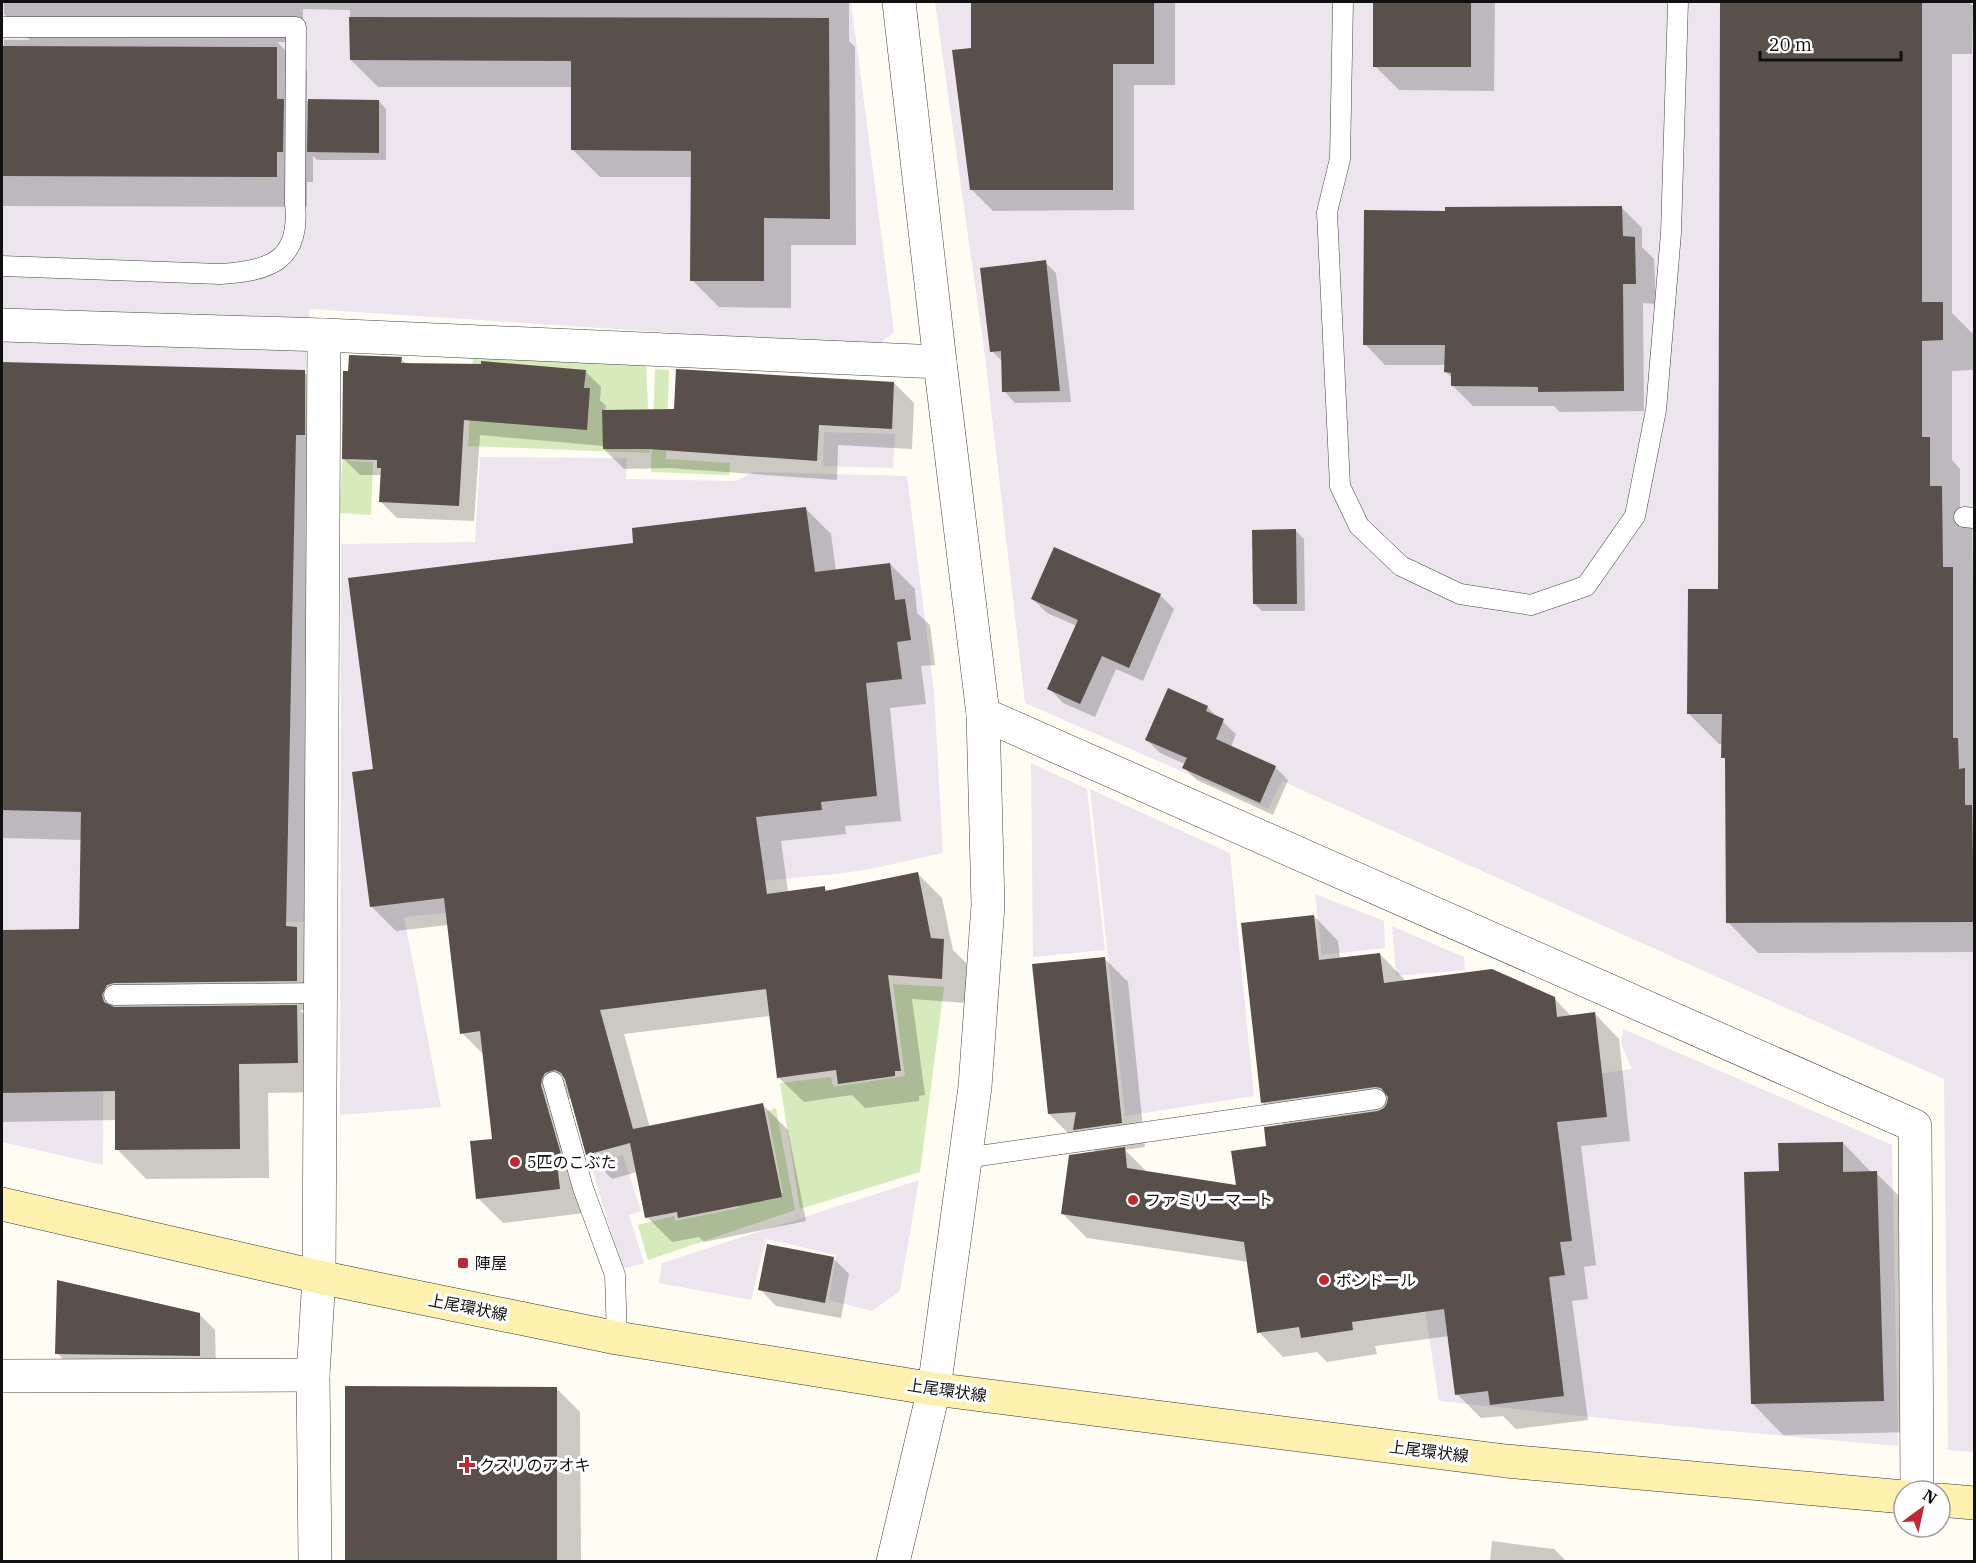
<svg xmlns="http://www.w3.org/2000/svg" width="1976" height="1563" viewBox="0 0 1976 1563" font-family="'IBM Plex Serif','Noto Sans JP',serif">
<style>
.industrial{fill:#ede5ee}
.green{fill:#d6eabc}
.shadow{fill:#0003}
.building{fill:#59504c}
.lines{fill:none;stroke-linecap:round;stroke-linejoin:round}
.service-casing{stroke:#434343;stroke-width:21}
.minor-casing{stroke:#434343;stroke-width:34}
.tertiary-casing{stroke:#434343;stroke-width:34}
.secondary-casing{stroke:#323232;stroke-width:34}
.service{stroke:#fff;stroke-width:20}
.minor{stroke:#fff;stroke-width:33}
.tertiary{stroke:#fff;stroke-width:33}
.secondary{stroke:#fef1af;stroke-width:33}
.poi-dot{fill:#bf2837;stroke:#fff;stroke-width:2}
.labels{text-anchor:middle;stroke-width:6;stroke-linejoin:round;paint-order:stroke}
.poi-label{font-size:16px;fill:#101010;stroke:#fff;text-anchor:start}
.street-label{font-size:16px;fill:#101010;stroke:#fff}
</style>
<rect width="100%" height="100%" fill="#fffcf3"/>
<g class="industrial">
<polygon points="2,2 851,2 894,332 876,346 310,309 306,344 304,922 104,921 103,1165 2,1142"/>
<polygon points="935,2 1974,2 1974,1452 1948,1450 1944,1079 1282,781 1268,809 1025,703 985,356"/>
<polygon points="824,432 895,434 893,468 823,466"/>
<polygon points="480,457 627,458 626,479 736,481 754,472 907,476 934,692 943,853 870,869 844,873 404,917 441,1107 340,1115 341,544 475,542"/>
<polygon points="1031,763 1087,789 1105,950 1033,957"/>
<polygon points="1090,789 1230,853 1254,1096 1125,1116"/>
<polygon points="1315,894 1384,921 1385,948 1322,955"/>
<polygon points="1392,926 1464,957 1465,970 1396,976"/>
<polygon points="1623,1029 1892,1145 1898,1446 1706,1429 1439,1401 1393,1102 1632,1069 1621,1044"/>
<polygon points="623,1155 641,1211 629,1215 644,1263 622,1269 591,1165"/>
<polygon points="919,1180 900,1291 872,1311 829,1300 836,1255 766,1239 751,1300 659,1283 662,1263"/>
</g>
<g class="green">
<polygon points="473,354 646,363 650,453 468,446"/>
<polygon points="655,369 669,370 666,459 730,463 729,475 651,472"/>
<polygon points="343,452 349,452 349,461 373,462 371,515 339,513"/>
<polygon points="893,984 944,987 920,1172 800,1209 780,1083 831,1077 833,1087 905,1076"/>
<polygon points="776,1108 795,1210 648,1260 638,1225 674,1216 675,1221 739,1208 738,1203 783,1193 767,1111"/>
</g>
<g class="shadow">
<polygon points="4,2 849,2 849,41 855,47 856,245 791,245 791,308 719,307 692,280 692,177 600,177 573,150 572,87 378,87 351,60 350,10 303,9 303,42 277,42 307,71 307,101 379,101 386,109 386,160 317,160 313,156 313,182 307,182 307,207 2,206 2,48 4,48 4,40 30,40 4,14"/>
<polygon points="973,2 1175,2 1175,85 1134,85 1134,210 993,211 971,189"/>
<polygon points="1375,2 1495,2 1494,91 1399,90 1375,66"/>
<polygon points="1721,2 1968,2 1973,6 1972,54 1952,54 1952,313 1973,334 1973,370 1952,371 1952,460 1960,469 1960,507 1972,518 1973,589 1974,591 1974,952 1758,953 1728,922 1727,761 1723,757 1723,744 1719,744 1689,714 1719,591"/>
<polygon points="1622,208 1642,228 1642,247 1654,259 1656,304 1643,303 1644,411 1560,412 1554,406 1473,406 1452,385 1452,378 1446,372 1446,365 1385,365 1365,344 1447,212"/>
<polygon points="1045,262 1056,273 1071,402 1015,403 1004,391 1003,362 992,351"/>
<polygon points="401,359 407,364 585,371 601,387 600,400 606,406 605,412 675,411 894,383 914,403 912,449 838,445 837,480 669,468 624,469 604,449 604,446 480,435 474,521 397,518 381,502 382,475 360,475 344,459"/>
<polygon points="2,364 304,372 334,401 326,1010 300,1010 326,1036 327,1092 268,1093 269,1178 146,1179 117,1149 116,1120 2,1122 2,932 80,931 82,840 2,838"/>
<polygon points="806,509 831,534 836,571 890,564 915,589 917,613 930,625 935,665 921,666 926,704 890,708 901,821 845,826 846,834 781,841 788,892 824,887 829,892 917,873 942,898 953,950 969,966 967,1003 912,999 925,1095 919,1096 919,1101 865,1108 852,1095 804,1102 778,1077 771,1016 624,1034 650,1128 763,1105 788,1130 806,1221 704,1242 699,1237 672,1242 647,1217 637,1172 612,1179 587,1154 571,1096 566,1104 584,1213 503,1223 478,1198 494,1140 484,1055 462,1033 448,925 396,931 371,906 374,771 634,544"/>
<polygon points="1296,531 1304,539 1305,611 1262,611 1254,603"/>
<polygon points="1160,595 1174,609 1143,681 1116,669 1095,717 1063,703 1049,688 1077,626 1047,613 1033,599"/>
<polygon points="1207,707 1236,734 1231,747 1275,767 1288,780 1273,815 1197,780 1184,768 1185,764 1160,753 1147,740"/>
<polygon points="1314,916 1338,941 1340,959 1380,954 1404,979 1405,982 1554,998 1572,1017 1595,1014 1619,1039 1630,1141 1581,1146 1596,1265 1584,1267 1588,1299 1572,1301 1588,1420 1516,1429 1503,1416 1481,1418 1457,1394 1449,1336 1375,1346 1377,1354 1327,1362 1317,1352 1283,1357 1259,1332 1249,1262 1087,1238 1062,1213 1097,1153 1081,1137 1073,1138 1049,1114 1104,958 1128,982 1145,1147 1125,1150 1148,1173 1238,1187 1285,1126 1263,1103"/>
<polygon points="1843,1143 1872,1173 1876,1173 1907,1204 1914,1432 1783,1435 1753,1404 1781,1172"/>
<polygon points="833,1258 849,1274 841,1318 776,1306 760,1289"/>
<polygon points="199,1314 215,1330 216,1371 73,1369 57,1353"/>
<polygon points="556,1388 580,1412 581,1562 347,1562"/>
<polygon points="1492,1541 1554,1549 1567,1562 1490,1562"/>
</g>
<g class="building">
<polygon points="971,2 1154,2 1154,64 1113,64 1113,190 970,190 952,50 971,48"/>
<rect x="1373" y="2" width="98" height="65"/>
<polygon points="1720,2 1922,2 1922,302 1943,302 1943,340 1922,341 1922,437 1930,437 1930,486 1942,486 1943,567 1953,567 1953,738 1958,738 1959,769 1965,768 1965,805 1972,805 1974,922 1726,923 1725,758 1721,758 1722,714 1687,714 1688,589 1718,589"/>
<polygon points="349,17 829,18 830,219 764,218 764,281 690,281 691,151 571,150 571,61 350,60"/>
<polygon points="2,46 277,47 277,99 284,99 283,152 277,152 277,177 2,176"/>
<polygon points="308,99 379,100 379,153 307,152"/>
<polygon points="1622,206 1623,236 1635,237 1636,284 1623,284 1624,391 1538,392 1538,387 1451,386 1451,373 1444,372 1445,345 1363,345 1364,210 1445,211 1445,207"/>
<polygon points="1046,260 1060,391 1002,392 1001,351 990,352 980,268"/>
<polygon points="349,355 402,357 401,363 481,364 481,361 586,370 584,388 590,388 587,430 464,420 459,506 379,502 381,468 377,468 377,460 342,459 343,371 348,371"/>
<polygon points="2,362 305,370 305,435 296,435 286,926 297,927 297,981 114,983 107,985 102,995 104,1002 114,1007 297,1005 298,1063 239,1064 240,1149 115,1150 115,1091 2,1093 2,930 79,929 81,812 2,810"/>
<polygon points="676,369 894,382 892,429 819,425 817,461 648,449 603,449 602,410 674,409"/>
<polygon points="806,507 815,572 890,563 895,600 905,599 911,640 897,642 902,679 866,683 877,796 821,802 822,810 756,817 767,894 825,886 825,891 918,872 931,938 944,939 942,979 888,975 901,1071 895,1071 895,1076 838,1084 836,1070 777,1078 766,989 600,1010 633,1129 763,1103 782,1197 678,1218 677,1212 645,1218 630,1143 586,1155 565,1079 561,1073 555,1070 545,1073 542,1079 541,1085 563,1161 557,1163 560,1189 476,1199 470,1141 492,1139 480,1031 460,1034 444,898 370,907 352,772 373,769 348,578 633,543 632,528"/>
<polygon points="1296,529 1297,604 1253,604 1252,530"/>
<polygon points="1054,547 1161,594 1129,668 1102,656 1080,704 1047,689 1078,620 1031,599"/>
<polygon points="1168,688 1208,706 1206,711 1224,719 1216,739 1276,766 1260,803 1182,768 1187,758 1145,740"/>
<polygon points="1314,915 1319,960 1380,953 1384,983 1492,969 1555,997 1557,1017 1595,1012 1607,1117 1557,1122 1572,1241 1560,1242 1565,1275 1549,1277 1564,1396 1490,1405 1488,1391 1455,1395 1444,1309 1352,1322 1353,1330 1301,1338 1299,1327 1257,1333 1244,1242 1061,1214 1069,1155 1125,1147 1127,1168 1236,1185 1231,1151 1266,1146 1264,1127 1378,1111 1384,1108 1387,1103 1388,1097 1381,1088 1375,1087 1261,1103 1241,923"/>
<polygon points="1105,957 1122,1123 1073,1130 1076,1112 1048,1114 1032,964"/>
<polygon points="1843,1142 1843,1172 1877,1171 1884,1401 1751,1404 1744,1172 1779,1171 1778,1143"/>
<polygon points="767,1244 834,1257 825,1303 758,1290"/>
<polygon points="57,1280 200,1313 200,1356 55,1354"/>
<polygon points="345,1386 557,1387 557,1562 345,1562"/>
</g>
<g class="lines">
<g class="service-casing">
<g id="service">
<polyline points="1343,2 1340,159 1327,212 1340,486 1359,526 1401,566 1460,594 1531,605 1586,586 1635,516 1656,410 1671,233 1678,2"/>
<path d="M2 27H296L295 203C301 261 270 271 220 274L2 266"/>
<polyline points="1964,517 1974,518"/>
<polyline points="114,995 320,993"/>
<polyline points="553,1082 583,1188 615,1275 617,1338"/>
<polyline points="965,1158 1376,1099"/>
</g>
</g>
<g class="minor-casing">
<g id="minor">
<polyline points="2,325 324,335 940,362"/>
<polyline points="983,714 1915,1126 1917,1491"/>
<polyline points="2,1376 313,1375"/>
<polyline points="315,1562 313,1375 319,1277 324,335"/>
<polyline points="893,1562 934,1389"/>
</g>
</g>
<g class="tertiary-casing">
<polyline id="tertiary" points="899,2 940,362 983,714 988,905 975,1087 934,1389"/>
</g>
<g class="secondary-casing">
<g id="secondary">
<polyline points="2,1204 319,1277 617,1338 934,1389 1506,1461 1904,1497"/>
<polyline points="1940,1500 1974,1503"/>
</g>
</g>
<use href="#service" class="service"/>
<use href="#minor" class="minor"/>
<use href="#tertiary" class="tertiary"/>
<use href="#secondary" class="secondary"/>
</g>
<g class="poi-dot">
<circle cx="515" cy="1162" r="6"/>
<circle cx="1133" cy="1200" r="6"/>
<rect x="457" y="1257" width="12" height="12" rx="3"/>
<circle cx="1324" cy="1280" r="6"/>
<path d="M464 1456h6v6h6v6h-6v6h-6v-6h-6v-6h6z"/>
</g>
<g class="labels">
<g class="poi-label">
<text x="527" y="1168">5匹のこぶた</text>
<text x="1145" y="1206">ファミリーマート</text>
<text x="475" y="1269">陣屋</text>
<text x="1336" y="1286">ボンドール</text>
<text x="479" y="1471">クスリのアオキ</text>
</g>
<g class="street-label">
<text transform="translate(468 1307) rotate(11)" y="6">上尾環状線</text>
<text transform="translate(947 1390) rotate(8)" y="6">上尾環状線</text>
<text transform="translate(1429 1451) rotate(7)" y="6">上尾環状線</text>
</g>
</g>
<rect width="1976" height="1563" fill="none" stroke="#101010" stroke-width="6"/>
<g transform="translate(1922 1509) rotate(33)"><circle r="28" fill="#ffffff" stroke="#9f9f9f" stroke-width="1.5"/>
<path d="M0-4.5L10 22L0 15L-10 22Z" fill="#bf2837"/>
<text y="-9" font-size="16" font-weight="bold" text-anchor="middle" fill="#101010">N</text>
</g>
<path d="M1760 51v9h141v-9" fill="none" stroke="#101010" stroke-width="3"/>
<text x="1769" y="51" font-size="18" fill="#101010" stroke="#ffffff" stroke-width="4.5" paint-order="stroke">20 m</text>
</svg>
